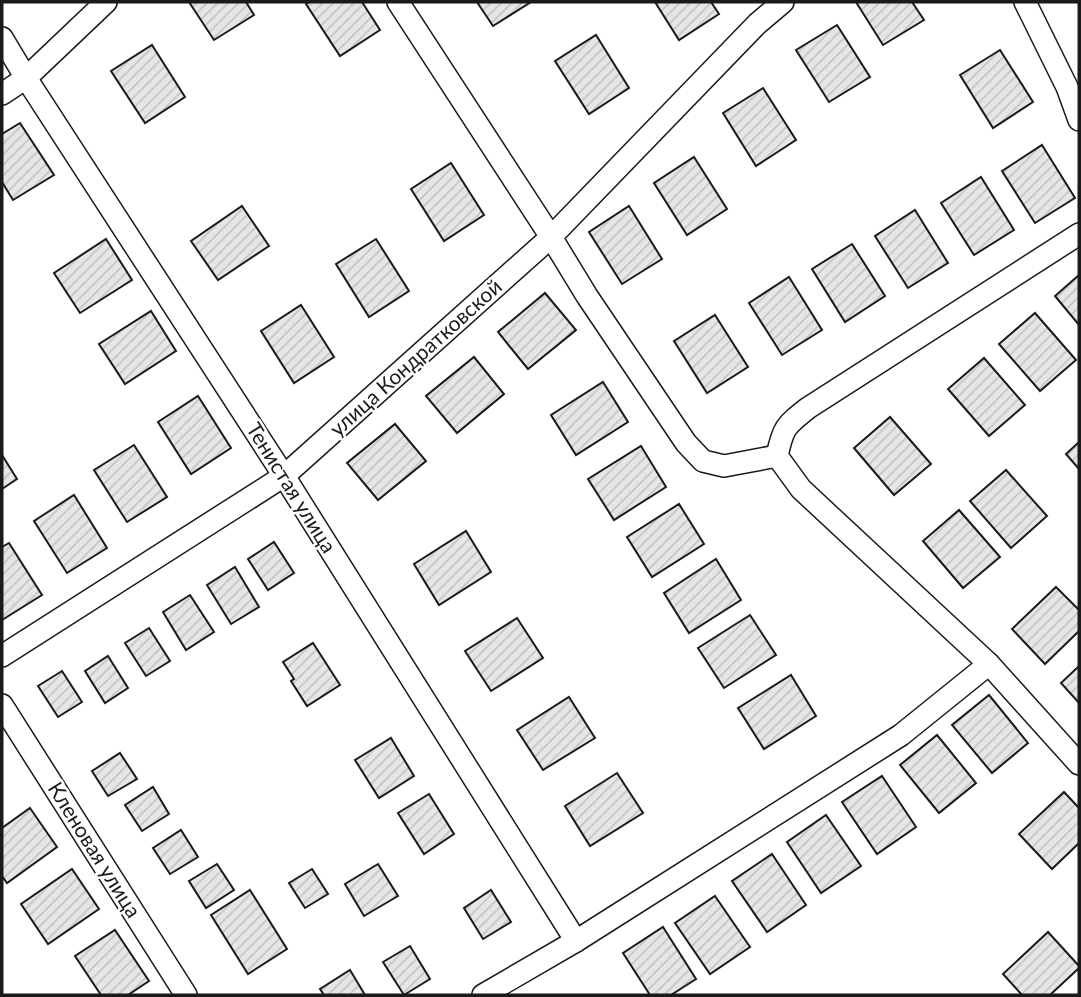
<svg xmlns="http://www.w3.org/2000/svg" width="1081" height="997" viewBox="0 0 1081 997" font-family="Lato,sans-serif">
<style>
.building{fill:url(#building-hatch);stroke:#1a1a1a;stroke-width:2}
.lines{fill:none;stroke-linecap:round;stroke-linejoin:round}
.minor-casing{stroke:#1a1a1a;stroke-width:24}
.minor{stroke:#fff;stroke-width:21}
.labels{text-anchor:middle;stroke-width:5;stroke-linejoin:round;paint-order:stroke}
.street-label{font-size:21px;fill:#1a1a1a;stroke:#fff}
</style>
<defs>
<pattern id="building-hatch" width="6" height="6" patternUnits="userSpaceOnUse" patternTransform="scale(1.75)"><rect width="6" height="6" fill="#e6e6e6"/><path d="M-1 1l2-2M0 6l6-6M5 7l2-2" fill="none" stroke="#c5c5c5"/></pattern>
</defs>
<rect width="100%" height="100%" fill="#fff"/>
<g class="building">
<polygon points="189,2 246,2 254,15 214,40"/>
<polygon points="309,2 362,2 380,30 340,56 306,4"/>
<polygon points="477,2 531,2 493,26"/>
<polygon points="655,2 711,2 719,14 679,40"/>
<polygon points="856,2 912,2 924,20 883,45"/>
<polygon points="837,25 870,77 829,102 796,50"/>
<polygon points="596,35 629,88 589,114 555,61"/>
<polygon points="152,45 185,97 145,123 111,71"/>
<polygon points="1000,50 1033,102 993,128 960,75"/>
<polygon points="763,88 796,140 756,166 723,113"/>
<polygon points="20,123 54,175 13,200 2,182 2,134"/>
<polygon points="1042,145 1075,198 1035,223 1002,171"/>
<polygon points="694,157 727,209 687,235 654,183"/>
<polygon points="451,163 484,215 444,241 411,189"/>
<polygon points="981,177 1014,230 974,255 941,203"/>
<polygon points="242,206 269,246 218,280 191,241"/>
<polygon points="629,206 662,259 622,284 589,232"/>
<polygon points="915,210 948,263 908,288 875,236"/>
<polygon points="106,239 132,280 80,313 54,273"/>
<polygon points="376,239 409,291 369,317 336,264"/>
<polygon points="852,244 885,296 845,322 812,269"/>
<polygon points="1079,275 1079,325 1055,296"/>
<polygon points="789,277 822,330 782,355 749,303"/>
<polygon points="545,293 576,330 528,369 498,332"/>
<polygon points="301,305 334,357 294,383 261,331"/>
<polygon points="151,311 176,351 125,384 99,344"/>
<polygon points="1035,313 1076,360 1040,391 999,344"/>
<polygon points="715,315 748,367 707,393 674,341"/>
<polygon points="474,357 504,394 457,433 426,396"/>
<polygon points="984,358 1025,405 989,436 948,389"/>
<polygon points="603,382 628,422 576,455 551,415"/>
<polygon points="198,396 231,448 191,474 158,422"/>
<polygon points="890,417 931,464 894,495 854,448"/>
<polygon points="395,424 426,461 378,500 347,463"/>
<polygon points="1079,442 1079,469 1066,454"/>
<polygon points="134,445 167,497 127,522 94,470"/>
<polygon points="641,446 666,487 614,520 588,479"/>
<polygon points="2,455 17,479 2,489"/>
<polygon points="1006,470 1047,516 1011,548 970,501"/>
<polygon points="74,495 107,548 67,573 34,521"/>
<polygon points="679,504 704,544 652,577 627,537"/>
<polygon points="959,510 1000,557 963,588 923,541"/>
<polygon points="466,531 491,572 439,605 414,564"/>
<polygon points="274,542 294,573 268,590 248,559"/>
<polygon points="9,543 42,595 2,620 2,547"/>
<polygon points="716,559 741,600 689,633 664,593"/>
<polygon points="235,567 259,607 231,624 207,585"/>
<polygon points="1056,587 1079,610 1079,631 1045,664 1012,629"/>
<polygon points="190,595 214,632 186,650 163,612"/>
<polygon points="750,615 776,655 724,688 698,648"/>
<polygon points="517,618 543,658 491,691 465,651"/>
<polygon points="149,628 170,661 146,676 125,643"/>
<polygon points="313,643 340,685 307,706 291,681 294,679 283,662"/>
<polygon points="108,656 128,688 105,703 85,671"/>
<polygon points="1079,666 1079,703 1061,683"/>
<polygon points="62,671 82,702 58,717 38,686"/>
<polygon points="791,675 816,716 764,749 738,708"/>
<polygon points="989,695 1028,743 992,773 952,725"/>
<polygon points="569,697 595,738 543,770 517,730"/>
<polygon points="937,735 976,783 939,813 900,765"/>
<polygon points="391,738 414,776 379,798 355,760"/>
<polygon points="120,753 137,779 108,796 92,771"/>
<polygon points="617,773 643,813 590,846 565,806"/>
<polygon points="882,776 916,827 877,854 842,802"/>
<polygon points="153,787 169,814 142,831 125,805"/>
<polygon points="1064,792 1079,808 1079,843 1052,869 1019,834"/>
<polygon points="429,794 454,834 424,854 398,813"/>
<polygon points="30,808 57,847 7,883 2,876 2,828"/>
<polygon points="826,815 861,866 821,893 787,842"/>
<polygon points="181,830 198,857 170,874 153,848"/>
<polygon points="772,854 806,905 767,932 732,881"/>
<polygon points="217,864 234,890 206,908 189,881"/>
<polygon points="378,864 398,896 364,916 345,884"/>
<polygon points="72,869 99,909 48,944 21,904"/>
<polygon points="312,869 328,894 305,908 289,883"/>
<polygon points="250,890 287,949 248,974 211,915"/>
<polygon points="491,890 511,922 483,939 464,908"/>
<polygon points="715,896 750,947 710,974 675,923"/>
<polygon points="663,927 696,979 671,995 650,995 623,953"/>
<polygon points="115,930 149,981 128,995 101,995 75,956"/>
<polygon points="1048,932 1079,966 1079,968 1050,995 1022,995 1003,974"/>
<polygon points="410,946 430,979 404,995 383,962"/>
<polygon points="350,970 365,995 324,995 320,989"/>
</g>
<g class="lines">
<g class="minor-casing">
<g id="minor">
<polyline points="398,2 551,237 587,296 686,443 703,461 724,466 777,456"/>
<polyline points="1025,2 1067,87 1079,120"/>
<polyline points="2,38 26,78 284,476 576,941"/>
<polyline points="2,94 26,78 106,2"/>
<path d="M1079 234 808 408C785 426 783 428 777 456L801 489 989 664 1079 764"/>
<polyline points="2,656 284,476 551,237 757,24 783,2"/>
<polyline points="2,705 186,995"/>
<polyline points="483,995 576,941 901,735 989,664"/>
</g>
</g>
<use href="#minor" class="minor"/>
</g>
<g class="labels">
<g class="street-label">
<text transform="translate(416 358) rotate(-42)" y="7">улица Кондратковской</text>
<text transform="translate(291 488) rotate(58)" y="7">Тенистая улица</text>
<text transform="translate(94 850) rotate(58)" y="7">Кленовая улица</text>
</g>
</g>
<rect width="1081" height="997" fill="none" stroke="#1a1a1a" stroke-width="7"/>
</svg>
